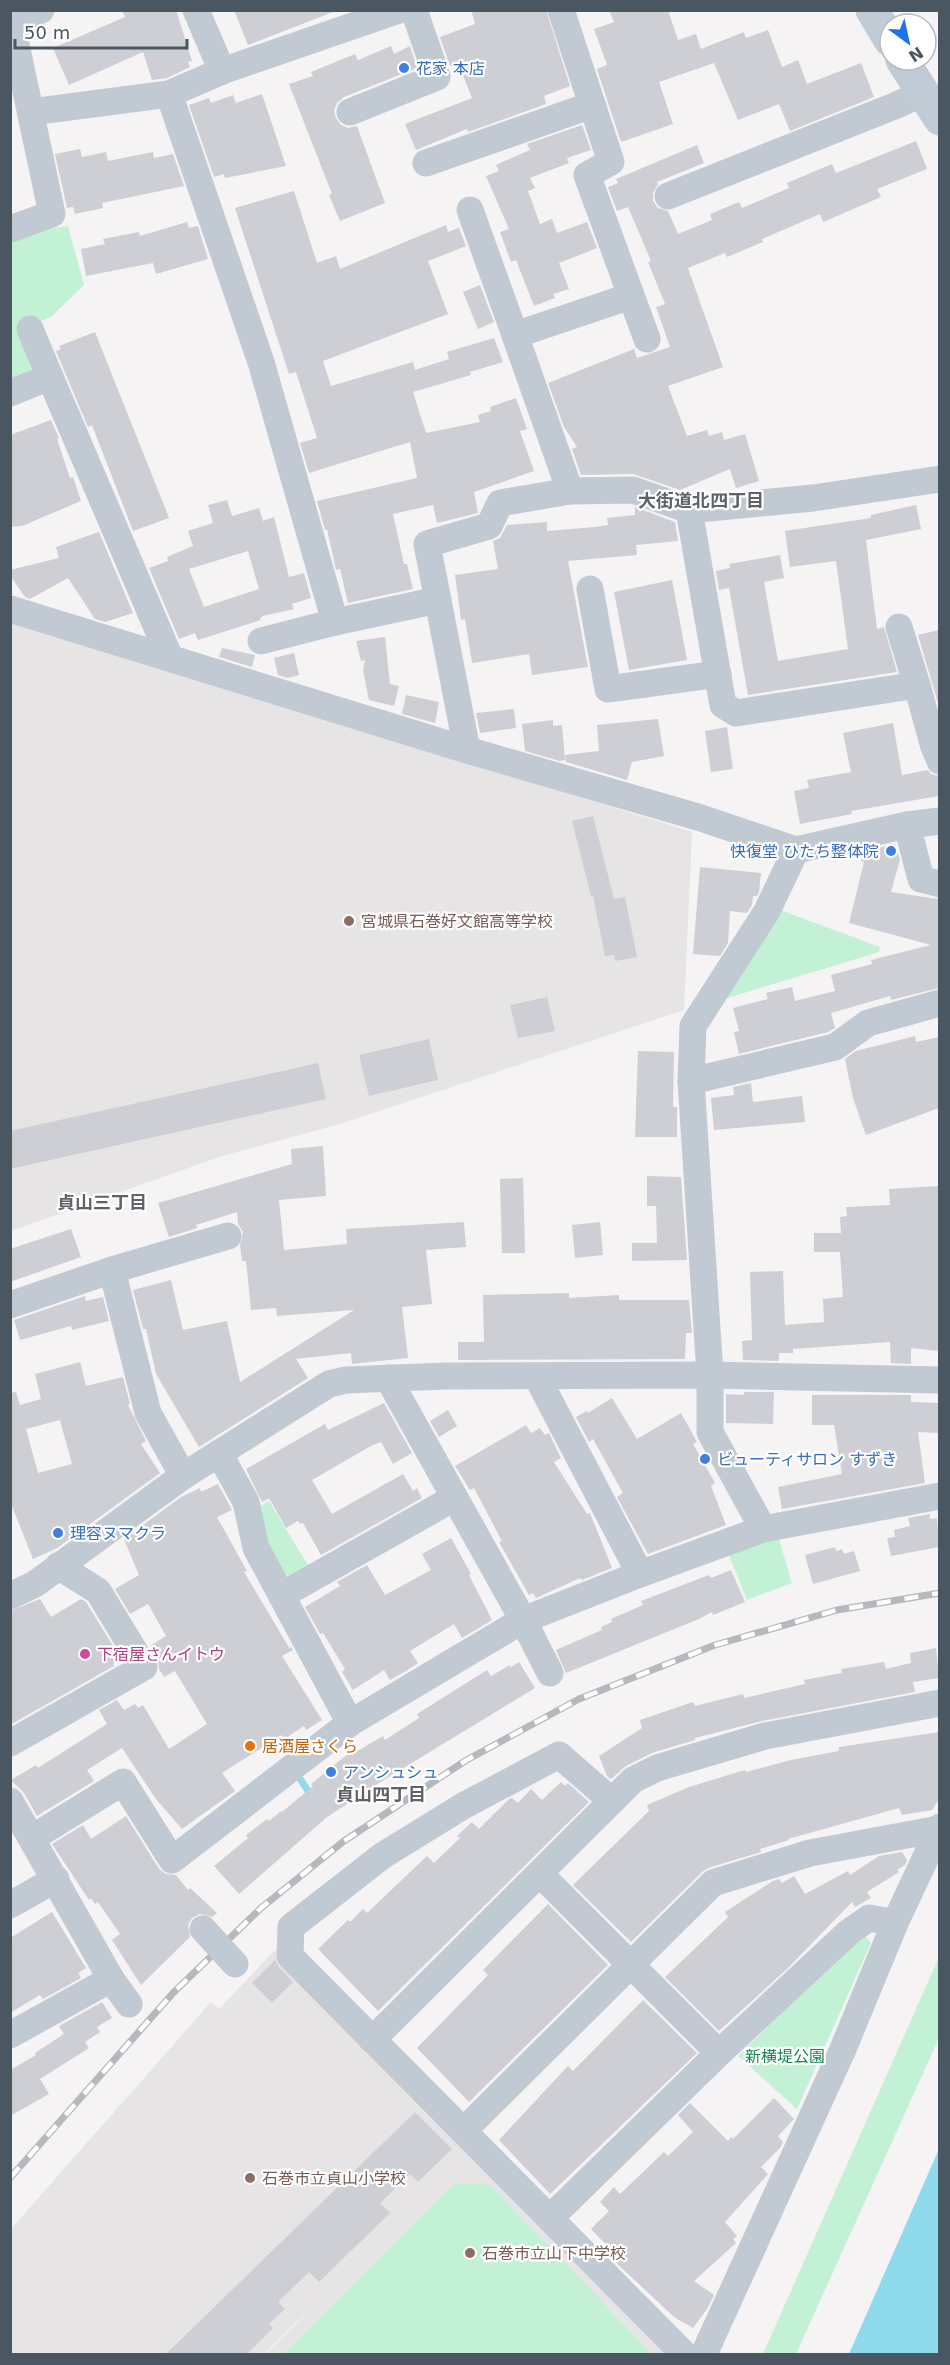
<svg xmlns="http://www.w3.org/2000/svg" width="950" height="2365" viewBox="0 0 950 2365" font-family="'DejaVu Sans','Noto Sans JP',sans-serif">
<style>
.education{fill:#e6e4e5}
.green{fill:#c3f1d5}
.water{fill:#90daee}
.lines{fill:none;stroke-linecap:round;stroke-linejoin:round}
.stream{stroke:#90daee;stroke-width:7}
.building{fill:#cdcfd5;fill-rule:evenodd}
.street{stroke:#c1cad2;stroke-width:27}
.secondary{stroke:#c1cbd6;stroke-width:33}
.rail-casing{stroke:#b5b8bd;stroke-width:7}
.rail{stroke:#fff;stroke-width:4.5;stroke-dasharray:14;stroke-linecap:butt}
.street-bridge{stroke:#c1cad2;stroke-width:27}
.shop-dot{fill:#3f7fe0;stroke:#fff;stroke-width:2}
.education-dot{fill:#8d6e63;stroke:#fff;stroke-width:2}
.hotel-dot{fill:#d1479c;stroke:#fff;stroke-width:2}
.food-dot{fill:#e8710a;stroke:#fff;stroke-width:2}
.labels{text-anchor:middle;stroke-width:4.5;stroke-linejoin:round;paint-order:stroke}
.shop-label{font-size:16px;fill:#366cbe;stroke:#fff;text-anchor:start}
.education-label{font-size:16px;fill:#785e54;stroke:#fff;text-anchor:start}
.hotel-label{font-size:16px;fill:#b23c85;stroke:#fff;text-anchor:start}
.food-label{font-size:16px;fill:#c56008;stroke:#fff;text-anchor:start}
.park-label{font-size:16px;fill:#17864f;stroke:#fff}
.neighbourhood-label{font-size:18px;font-weight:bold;fill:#5f6368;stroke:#fff}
</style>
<rect width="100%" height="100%" fill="#f5f3f3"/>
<g class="education">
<polygon points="11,622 404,741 692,832 684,1010 337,1125 222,1156 11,1231"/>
<polygon points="275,1950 471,2152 673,2354 266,2354 335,2285 264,2354 11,2354 11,2229 211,2002 219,2009"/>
</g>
<g class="green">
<polygon points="68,226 84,285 52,316 23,330 35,361 29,374 11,382 11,235"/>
<polygon points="775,908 880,947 879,952 711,1003"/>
<polygon points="269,1501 309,1567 295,1576 283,1575 264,1544 257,1508"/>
<polygon points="778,1536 792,1583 747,1600 728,1553"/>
<polygon points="865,1936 871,1943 797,2109 738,2056 855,1939"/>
<polygon points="939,1957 939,2038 796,2354 763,2354"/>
<polygon points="488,2183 650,2352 649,2354 283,2354 454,2184"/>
</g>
<polygon class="water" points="939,2149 939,2354 849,2354"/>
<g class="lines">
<polyline class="stream" points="295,1771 312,1797"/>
</g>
<g class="building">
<polygon points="122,10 176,10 192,61 188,62 190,67 167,78 152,80 143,52 69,85 53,48 125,17"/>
<polygon points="234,10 333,10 333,12 248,45"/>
<polygon points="471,10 546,10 570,86 544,96 546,104 468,132 467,129 416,150 405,124 472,98 458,63 450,66 440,37 475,24"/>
<polygon points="609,10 668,10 678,40 696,34 701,49 744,32 746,38 768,30 782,67 798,60 807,84 861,63 874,97 790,131 779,104 738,120 714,63 659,82 673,124 621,142 597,69 607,65 594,29 614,22"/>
<polygon points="391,46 394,54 410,46 417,68 344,97 337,103 334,110 336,118 341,125 348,128 357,126 385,203 340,221 329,195 332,194 289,84 313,76 311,72 355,54 358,60"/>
<polygon points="262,94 286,166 225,178 224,174 214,177 189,105 209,98 211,103 233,95 236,103"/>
<polygon points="582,125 591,150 567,158 569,163 530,178 535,188 528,191 540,224 552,219 557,233 587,222 597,248 559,263 569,289 553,294 555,298 534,306 516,260 511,262 500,232 509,229 486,176 499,171 496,165 530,150 527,144"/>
<polygon points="916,141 927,169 877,189 881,197 823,222 820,214 762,239 763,242 727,257 725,253 688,268 723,367 668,386 687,436 707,430 709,436 722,432 724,440 745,434 759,481 736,488 730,469 680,490 633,474 581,475 572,449 577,447 564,427 548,383 634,349 637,358 670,347 656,307 665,304 648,262 651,261 628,207 617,211 608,187 618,183 616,179 697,145 704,163 657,182 658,184 653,193 653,201 658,208 668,211 678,234 712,220 710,214 739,202 742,208 789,188 787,183 832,164 836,173"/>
<polygon points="80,149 82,157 106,152 108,161 153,152 154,158 173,154 184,186 102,203 103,208 75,214 73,207 67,208 55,154"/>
<polygon points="294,191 317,263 336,256 340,269 446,225 448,232 459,228 466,246 428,261 448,314 323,361 331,386 413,362 415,370 449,359 447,352 494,338 503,362 470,372 471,375 413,392 426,433 480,422 478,415 491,411 490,407 516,398 527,429 520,431 534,471 474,492 478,513 437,523 433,505 393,514 404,564 407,564 413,589 348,603 340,569 336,570 327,529 325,530 317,501 417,478 410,442 309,473 300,443 317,438 296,372 289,374 235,208"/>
<polygon points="187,222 189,228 198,226 208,259 156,274 153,263 86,276 81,249 105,244 103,239 139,232 140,236"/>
<polygon points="480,285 494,322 478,329 463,292"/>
<polygon points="95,332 169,518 133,531 92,425 88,427 56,351 61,349 59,346"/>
<polygon points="51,420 59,438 57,439 70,478 73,477 81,501 22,526 10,527 10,435"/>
<path d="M227 500 232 516 259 508 263 521 274 517 289 577 304 573 311 598 292 604 294 609 263 616 260 618 261 620 198 640 195 633 179 639 149 568 168 561 167 557 193 546 188 531 213 523 208 505ZM248 551 259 589 204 607 189 569Z"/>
<polygon points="916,505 921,529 866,540 877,629 884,627 897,672 748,695 729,588 719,590 716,571 730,568 729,564 780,555 784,578 764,582 778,661 848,649 836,561 790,567 785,531 871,518 871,515"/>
<polygon points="635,507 675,522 678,541 636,545 637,555 568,561 588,667 532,675 529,654 472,663 465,619 461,620 455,575 498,569 493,541 500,538 507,525 547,522 547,531 595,527 608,525 607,518 635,515"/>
<polygon points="99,532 133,613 105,622 95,619 68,578 30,599 25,597 10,575 10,570 59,558 56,547"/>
<polygon points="672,580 687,660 629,670 614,592"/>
<polygon points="939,630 939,703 938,703 918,635"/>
<polygon points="385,637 390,684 399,686 394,706 369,700 363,670 365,660 361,661 356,641"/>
<polygon points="222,648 255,655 252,667 219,657"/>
<polygon points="294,653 299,675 288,678 278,675 274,658"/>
<polygon points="406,695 439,702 435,723 402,714"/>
<polygon points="514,709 516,728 480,733 476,713"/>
<polygon points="658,719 664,756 632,762 627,780 566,762 565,755 599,751 597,725"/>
<polygon points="553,720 553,726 562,725 565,760 560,761 525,751 522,724"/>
<polygon points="893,723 902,775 928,770 931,774 939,776 939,796 851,811 852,814 800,824 794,791 809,788 807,780 851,772 843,733"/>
<polygon points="727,727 733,769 711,772 705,731"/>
<polygon points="593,816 614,899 625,897 637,957 615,961 614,955 605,956 593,896 591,896 572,821"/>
<polygon points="895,844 900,860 891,892 938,899 939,907 939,988 891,1000 890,996 831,1013 835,1028 828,1032 739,1054 734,1032 739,1031 733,1008 768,999 766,993 792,987 795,1001 835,991 831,975 872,964 871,960 931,945 849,923 864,862 861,861 864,851"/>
<polygon points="700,867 761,873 759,892 757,896 753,896 752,905 747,913 730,911 728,943 720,956 693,954"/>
<polygon points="547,997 555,1031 518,1038 510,1005"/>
<polygon points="915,1036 916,1042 939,1037 939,1108 866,1135 853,1098 845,1059 856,1051"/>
<polygon points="429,1039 438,1080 369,1096 359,1055"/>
<polygon points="638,1051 674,1052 673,1107 677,1107 677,1137 635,1137"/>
<polygon points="318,1063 326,1099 10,1169 10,1131"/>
<polygon points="751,1083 753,1102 802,1096 805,1122 714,1130 711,1098 734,1095 733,1087"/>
<polygon points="323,1146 326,1196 279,1200 284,1250 347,1244 346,1229 464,1222 466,1247 426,1250 432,1304 402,1307 408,1358 352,1364 351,1353 296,1359 308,1378 199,1447 156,1374 146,1329 143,1329 133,1290 171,1280 183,1330 227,1321 240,1382 354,1310 277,1316 276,1308 251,1310 246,1261 242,1261 240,1245 243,1232 238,1224 237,1212 196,1225 197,1228 169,1237 158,1203 292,1164 291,1149"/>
<polygon points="647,1176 681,1177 687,1260 632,1261 632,1243 657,1243 656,1206 647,1206"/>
<polygon points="523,1178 525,1253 502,1253 500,1179"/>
<polygon points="939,1186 939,1351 911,1348 911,1364 891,1363 890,1342 793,1349 793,1353 779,1353 779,1361 743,1360 742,1341 752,1340 750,1272 783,1271 785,1325 824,1322 823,1299 843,1297 840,1252 814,1252 814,1233 841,1233 840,1217 847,1216 846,1207 890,1205 889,1189"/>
<polygon points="600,1222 603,1255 575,1258 572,1225"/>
<polygon points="71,1229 81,1257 10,1282 10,1249"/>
<polygon points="569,1293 569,1298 619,1295 619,1300 689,1300 692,1333 686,1333 685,1359 458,1360 458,1342 484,1342 483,1295"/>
<polygon points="85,1296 86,1301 103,1297 109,1321 72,1330 71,1326 20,1340 14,1320"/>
<path d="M80 1362 86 1386 123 1377 130 1404 128 1405 146 1441 141 1444 160 1473 57 1548 33 1559 10 1501V1393L16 1392 20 1405 41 1399 35 1374ZM60 1420 72 1464 38 1473 26 1429Z"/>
<polygon points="744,1392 774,1392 773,1424 726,1423 726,1394 744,1395"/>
<polygon points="812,1395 911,1395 911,1402 939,1403 939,1433 918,1432 925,1483 782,1509 778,1487 842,1474 834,1425 812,1425"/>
<polygon points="612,1398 637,1439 681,1413 697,1442 693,1444 715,1483 711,1486 726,1525 648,1554 617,1497 623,1493 593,1439 589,1442 576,1417 587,1411 588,1413"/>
<polygon points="384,1403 412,1453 393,1464 381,1442 371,1446 312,1480 332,1514 403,1474 413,1491 417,1488 422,1498 321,1555 303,1523 300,1524 298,1521 286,1528 269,1498 262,1502 246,1469 325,1424 328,1430"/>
<polygon points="448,1410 457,1426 439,1437 430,1421"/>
<polygon points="526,1425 531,1433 540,1428 545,1435 549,1433 561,1458 554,1462 587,1514 590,1513 612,1568 582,1580 580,1578 536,1598 533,1593 529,1595 499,1542 502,1541 474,1488 470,1490 455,1466"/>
<polygon points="218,1484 232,1510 217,1517 247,1571 244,1572 290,1649 291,1646 293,1650 282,1656 322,1720 306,1730 304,1726 284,1739 282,1735 222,1773 235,1791 182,1829 156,1799 122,1748 87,1770 94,1781 37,1816 24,1793 11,1780 36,1765 38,1768 107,1724 99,1710 117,1700 124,1710 135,1704 138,1708 143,1705 169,1749 207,1724 175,1671 164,1677 159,1669 158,1659 150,1646 166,1636 148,1604 130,1614 115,1589 139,1575 124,1539 181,1497 200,1488 201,1492"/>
<polygon points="930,1514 930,1519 937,1518 939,1547 891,1556 887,1538 895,1537 894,1530 910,1526 908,1518"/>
<polygon points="451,1538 471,1574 469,1575 492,1620 462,1638 454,1624 410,1651 418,1663 406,1671 390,1680 384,1670 353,1690 342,1672 345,1669 323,1633 320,1634 305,1607 340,1586 337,1582 367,1565 385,1595 431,1570 422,1554"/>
<polygon points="835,1547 836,1551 842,1549 844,1554 854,1551 860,1571 813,1584 805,1555"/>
<polygon points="731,1570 745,1602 713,1615 712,1612 699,1619 566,1673 556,1650 602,1630 601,1627 612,1622 611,1619 643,1605 641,1601 709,1575 711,1578"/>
<polygon points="40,1599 51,1617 81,1599 86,1602 121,1659 113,1664 114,1666 10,1725 10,1611"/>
<polygon points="936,1648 939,1678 913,1682 915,1692 762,1721 695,1738 695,1740 652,1753 626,1766 611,1779 607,1776 599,1756 642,1728 640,1720 693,1702 695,1706 743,1694 744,1698 805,1684 804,1680 842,1673 841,1669 884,1662 886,1669 911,1663 910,1653"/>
<polygon points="519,1662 535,1688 382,1781 327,1817 239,1894 214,1866 248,1838 246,1835 267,1819 269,1821 281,1811 282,1812 313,1786 311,1784 354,1749 356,1752 383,1736 385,1740 419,1718 417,1714 487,1670 491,1676 510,1665 511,1667"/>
<polygon points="939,1732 939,1799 932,1810 902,1815 899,1808 788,1839 789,1840 760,1849 761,1852 708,1868 702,1872 631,1942 573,1885 649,1811 647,1805 689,1787 745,1770 746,1772 791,1760 839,1751 839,1747"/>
<polygon points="561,1782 565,1786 568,1783 589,1802 378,2011 318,1949 348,1920 350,1922 363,1909 367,1913 427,1856 434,1863 460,1838 457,1836 472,1822 479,1829 509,1799 512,1798 518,1803 531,1789 542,1800"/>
<polygon points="126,1816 159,1869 166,1874 176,1875 188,1890 190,1888 217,1913 212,1917 200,1914 192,1918 188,1925 190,1937 141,1985 112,1940 120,1934 98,1902 95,1904 91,1898 89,1900 52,1844 83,1825 91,1839"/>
<polygon points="902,1852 907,1860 905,1865 897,1870 899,1872 867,1892 871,1898 855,1907 852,1902 788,1968 719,2031 665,1977 728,1917 725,1912 773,1881 779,1879 782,1883 794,1876 805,1894 848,1871 850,1875 879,1856"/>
<polygon points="548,1904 608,1965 469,2102 417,2048 488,1975 483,1970"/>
<polygon points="52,1912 86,1968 78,1973 81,1978 43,1999 40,1995 10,2013 10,1938"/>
<polygon points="275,1960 279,1967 293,1982 272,2003 252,1983"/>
<polygon points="643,2000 697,2053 550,2194 499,2140 568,2066 573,2071"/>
<polygon points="102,2002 112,2018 97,2027 100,2032 85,2042 89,2048 40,2079 49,2094 10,2116 10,2070 36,2055 35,2053 64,2034 59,2026"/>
<polygon points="774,2098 794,2119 778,2136 783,2142 780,2148 761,2167 768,2174 725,2222 737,2236 733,2239 736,2243 694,2281 714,2295 707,2309 693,2328 674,2317 610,2257 614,2253 591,2229 609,2211 600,2202 614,2187 620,2194 664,2152 668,2156 693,2132 678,2115 690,2103 728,2141 731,2137 733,2139"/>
<polygon points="415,2112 452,2149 418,2182 410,2174 380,2203 390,2213 319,2282 309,2272 278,2302 285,2309 269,2324 273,2328 246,2355 165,2355"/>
</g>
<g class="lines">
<g class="street">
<polyline points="196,10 222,71"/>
<polyline points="561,10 611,162 587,175 647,339"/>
<polyline points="10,16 52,214 10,229"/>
<polyline points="12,25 41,10"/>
<polyline points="169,94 261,362 335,622"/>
<polyline points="31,112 169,94 222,71 399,10"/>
<polyline points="350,112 437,77 414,10"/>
<polyline points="426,163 592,105"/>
<polyline points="668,196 897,105 923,93"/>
<polyline points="470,210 515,335 631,296"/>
<polyline points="30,329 50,377"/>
<polyline points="515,335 570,491"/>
<polyline points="10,393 50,377 170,658"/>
<polyline points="689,510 723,705 736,713 917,685 933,744 940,761"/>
<polyline points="590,589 608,689 718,674"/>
<polyline points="10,609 467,750 701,818 796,850 907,825 940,821"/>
<polyline points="899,627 917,685"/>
<polyline points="261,641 335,622 438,600"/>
<polyline points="467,750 427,544 489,526 500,503 570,491 633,490 689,510 813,498 940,479"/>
<polyline points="907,825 921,879 940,884"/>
<polyline points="691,1081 835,1047 868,1023 940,1003"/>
<polyline points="112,1270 228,1236"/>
<polyline points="10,1305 112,1270 148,1413 183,1476"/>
<polyline points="537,1377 640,1574"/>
<polyline points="388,1378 523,1620 550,1673"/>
<polyline points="219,1453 246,1502 256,1548 350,1723"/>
<polyline points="763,1529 940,1496"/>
<polyline points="282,1595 454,1498"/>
<polyline points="10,1596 35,1584 183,1476 329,1384 346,1380 446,1376 710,1375 940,1380"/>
<polyline points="10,1743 144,1667 98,1591 58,1566"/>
<polyline points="10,1801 111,1979 10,2035"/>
<polyline points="612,1801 559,1755 463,1806 382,1856 291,1927 290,1956 684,2354"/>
<polyline points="32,1838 123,1782 172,1860 350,1723 523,1620 640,1574 763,1529 710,1432 710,1375 691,1081 693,1026 767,911 796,850"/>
<polyline points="540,1874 719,2053"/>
<polyline points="10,1905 56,1879"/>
<polyline points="111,1979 129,2004"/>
<polyline points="372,2040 633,1780 657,1768 765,1736 940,1703"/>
<polyline points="463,2131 713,1883 810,1853 939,1829"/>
<polyline points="550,2218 719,2053 849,1932 869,1918 895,1923"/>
<polyline points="704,2354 843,2049 895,1923 940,1827"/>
</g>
<g class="secondary">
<polyline points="872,10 890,40"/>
<polyline points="902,60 940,119"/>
</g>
<g class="rail-casing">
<polyline id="rail" points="10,2178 173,1993 261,1908 344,1841 465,1761 579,1699 715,1645 837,1610 940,1593"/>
</g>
<use href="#rail" class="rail"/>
<polyline class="street-bridge" points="203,1929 235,1964"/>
</g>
<g class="shop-dot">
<circle cx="404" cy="68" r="6"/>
<circle cx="891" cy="851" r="6"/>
<circle cx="705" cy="1459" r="6"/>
<circle cx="58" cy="1533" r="6"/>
<circle cx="331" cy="1772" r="6"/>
</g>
<g class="education-dot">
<circle cx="349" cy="921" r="6"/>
<circle cx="250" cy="2178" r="6"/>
<circle cx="470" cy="2253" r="6"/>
</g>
<circle class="hotel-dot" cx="85" cy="1654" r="6"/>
<circle class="food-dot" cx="250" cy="1746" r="6"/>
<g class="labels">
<g class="shop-label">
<text x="416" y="74">花家 本店</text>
<text x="879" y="857" text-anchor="end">快復堂 ひたち整体院</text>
<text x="717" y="1465">ビューティサロン すずき</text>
<text x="70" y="1539">理容ヌマクラ</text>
<text x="343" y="1778">アンシュシュ</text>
</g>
<g class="education-label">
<text x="361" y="927">宮城県石巻好文館高等学校</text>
<text x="262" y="2184">石巻市立貞山小学校</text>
<text x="482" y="2259">石巻市立山下中学校</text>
</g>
<g class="hotel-label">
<text x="97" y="1660">下宿屋さんイトウ</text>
</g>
<g class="food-label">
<text x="262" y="1752">居酒屋さくら</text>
</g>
<g class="park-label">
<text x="785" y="2062">新横堤公園</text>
</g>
<g class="neighbourhood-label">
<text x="701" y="507">大街道北四丁目</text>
<text x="102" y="1209">貞山三丁目</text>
<text x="381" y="1801">貞山四丁目</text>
</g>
</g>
<rect width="950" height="2365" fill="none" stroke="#4a5661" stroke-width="24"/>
<g transform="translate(908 42) rotate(147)"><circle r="28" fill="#ffffff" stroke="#b7bbc0" stroke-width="1.5"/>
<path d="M0-4.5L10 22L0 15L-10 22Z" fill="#1a73e8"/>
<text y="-9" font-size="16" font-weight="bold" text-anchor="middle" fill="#4a5661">N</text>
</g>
<path d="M15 39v9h172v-9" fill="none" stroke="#4a5661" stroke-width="3"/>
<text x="24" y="39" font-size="18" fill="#4a5661" stroke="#ffffff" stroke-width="4.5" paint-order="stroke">50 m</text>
</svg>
